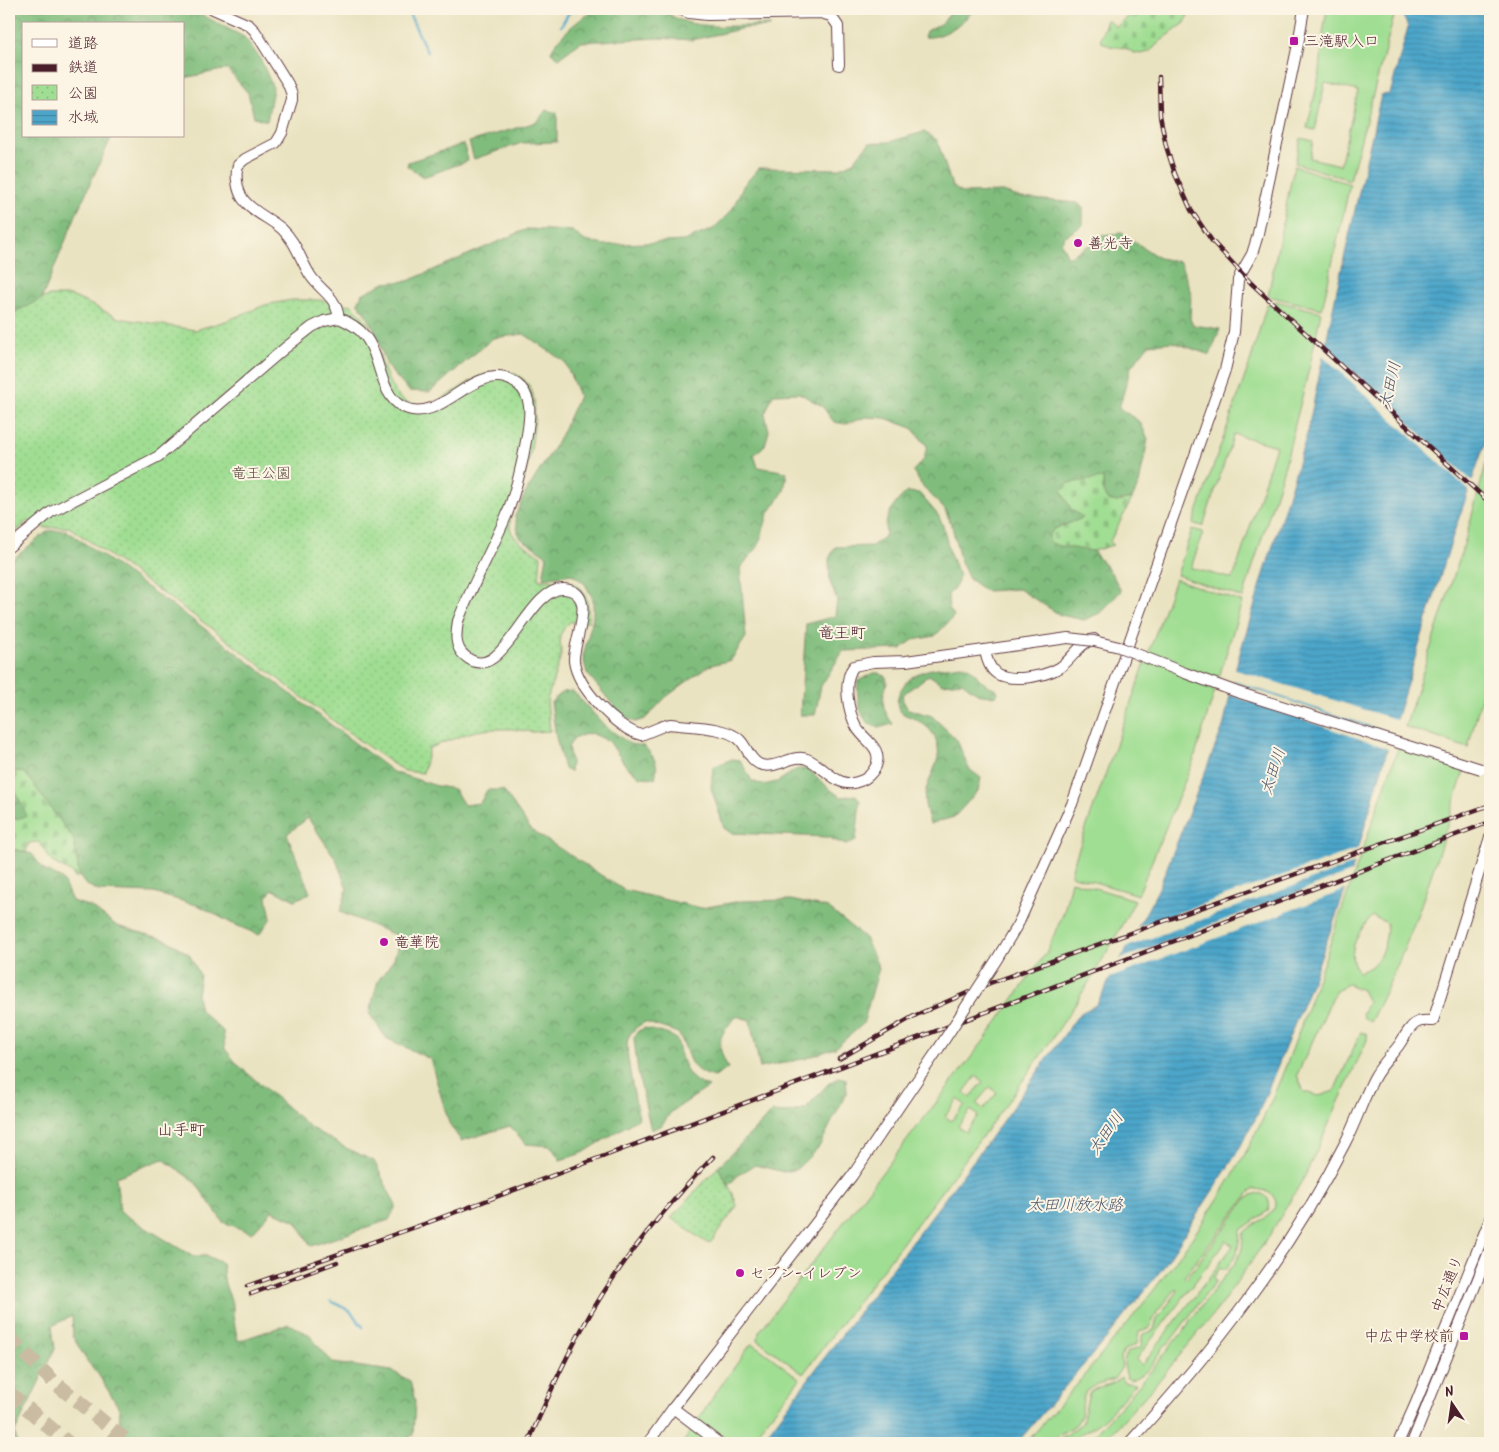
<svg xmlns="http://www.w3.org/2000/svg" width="1499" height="1452" viewBox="0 0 1499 1452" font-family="Kalam,'Klee One',sans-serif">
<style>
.grass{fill:#a0de93;stroke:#757e5f;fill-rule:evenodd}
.forest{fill:url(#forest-crowns);stroke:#656e54}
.cemetery{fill:url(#cemetery-stones);stroke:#757e5f}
.park{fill:url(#park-dots);stroke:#757e5f}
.water{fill:url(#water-rules);stroke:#4b627a}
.pier{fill:#eae3c1}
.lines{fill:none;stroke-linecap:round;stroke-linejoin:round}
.stream{stroke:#4ca6ca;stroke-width:2.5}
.motorway-tunnel{stroke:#cabca3;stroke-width:15;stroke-dasharray:15 8;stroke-linecap:butt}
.tertiary-casing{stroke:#623c42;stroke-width:12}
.tertiary{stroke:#fff;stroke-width:10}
.rail-casing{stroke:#4a1f2b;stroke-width:4.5}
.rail{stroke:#fcf5e5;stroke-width:2.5;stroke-dasharray:8;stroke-linecap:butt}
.tertiary-bridge-casing{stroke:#623c42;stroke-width:12;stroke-linecap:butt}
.tertiary-bridge{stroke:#fff;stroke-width:10}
.poi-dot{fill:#b5179e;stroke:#fcf5e5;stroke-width:2}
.labels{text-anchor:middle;stroke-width:4;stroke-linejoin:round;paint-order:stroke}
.poi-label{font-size:15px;fill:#4a1f2b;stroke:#fcf5e5;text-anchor:start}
.park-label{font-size:15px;fill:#604f45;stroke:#fcf5e5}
.street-label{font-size:15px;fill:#4a1f2b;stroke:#fcf5e5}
.water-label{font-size:16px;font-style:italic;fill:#4b556b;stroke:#fcf5e5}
.neighbourhood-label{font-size:16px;fill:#4a1f2b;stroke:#fcf5e5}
</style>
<defs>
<pattern id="forest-crowns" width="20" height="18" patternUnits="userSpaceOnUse" patternTransform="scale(1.25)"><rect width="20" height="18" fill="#80bd7d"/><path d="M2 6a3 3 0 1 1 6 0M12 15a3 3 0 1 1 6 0" fill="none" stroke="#6b9967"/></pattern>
<pattern id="cemetery-stones" width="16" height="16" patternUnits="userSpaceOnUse" patternTransform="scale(1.25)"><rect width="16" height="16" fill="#a0de93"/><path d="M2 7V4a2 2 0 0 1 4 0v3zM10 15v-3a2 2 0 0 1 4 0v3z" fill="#8bbe7f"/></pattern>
<pattern id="park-dots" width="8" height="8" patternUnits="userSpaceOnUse" patternTransform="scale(1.25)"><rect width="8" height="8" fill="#a0de93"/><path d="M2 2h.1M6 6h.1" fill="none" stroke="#8bbe7f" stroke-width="1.8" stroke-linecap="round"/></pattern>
<pattern id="water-rules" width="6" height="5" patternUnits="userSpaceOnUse" patternTransform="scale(1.25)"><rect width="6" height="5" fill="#4ca6ca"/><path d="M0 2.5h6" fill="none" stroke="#4187a4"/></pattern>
</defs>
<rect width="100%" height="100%" fill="#fcf5e5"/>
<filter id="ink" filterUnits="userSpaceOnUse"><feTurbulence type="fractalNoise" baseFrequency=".02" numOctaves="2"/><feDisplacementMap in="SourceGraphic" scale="10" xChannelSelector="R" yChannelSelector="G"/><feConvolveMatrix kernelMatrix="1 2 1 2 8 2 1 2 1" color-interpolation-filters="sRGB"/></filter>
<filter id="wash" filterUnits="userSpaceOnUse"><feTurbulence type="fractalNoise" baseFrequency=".0096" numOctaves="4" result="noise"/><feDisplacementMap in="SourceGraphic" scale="20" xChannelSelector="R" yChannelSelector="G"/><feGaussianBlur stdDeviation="1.12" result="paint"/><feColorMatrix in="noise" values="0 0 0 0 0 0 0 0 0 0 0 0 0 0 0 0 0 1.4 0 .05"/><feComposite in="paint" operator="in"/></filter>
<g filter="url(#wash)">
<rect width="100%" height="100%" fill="#eae3c1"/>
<g class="grass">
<polygon points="1327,9 1396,9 1350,180 1295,163 1301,138 1313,141 1310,158 1340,165 1358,91 1325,83 1315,130 1307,128 1320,72 1323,34"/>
<polygon points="1294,166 1350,184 1322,309 1268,296"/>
<polygon points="1276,301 1321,312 1310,365 1285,465 1243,598 1177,575 1192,529 1203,532 1191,568 1233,579 1276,446 1234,434 1203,526 1193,524 1250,362 1267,304 1275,306"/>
<polygon points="1490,450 1490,664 1468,748 1405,727 1464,544"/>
<polygon points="1175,579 1242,602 1194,759 1138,895 1071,875 1073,865"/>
<path d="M1399 745 1466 764C1439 852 1414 940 1370 1022L1364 1018 1362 1014 1368 1002 1362 990 1348 984 1336 990 1297 1075 1304 1092 1319 1096 1334 1091 1361 1032 1367 1034V1040L1305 1176 1269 1236 1217 1310 1157 1383 1102 1443H1087C1117 1410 1147 1378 1173 1343 1179 1335 1186 1331 1189 1322L1235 1263C1238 1258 1241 1254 1242 1248 1243 1243 1242 1238 1244 1233 1252 1221 1293 1212 1268 1191L1255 1189 1250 1192 1184 1277 1186 1279 1247 1198C1258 1189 1272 1194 1269 1210L1241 1230 1237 1253 1225 1270 1221 1267 1213 1278 1216 1281 1169 1343C1161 1347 1162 1351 1157 1358 1151 1368 1142 1377 1130 1380L1127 1378C1125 1370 1122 1360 1127 1352L1142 1347V1335L1154 1330 1157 1319 1178 1291 1176 1289 1157 1312 1150 1327 1139 1332 1137 1344 1124 1350 1121 1356 1122 1367 1114 1379 1097 1384 1086 1391 1083 1399 1081 1416 1074 1426 1045 1443H1026C1104 1353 1183 1263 1242 1159 1278 1096 1301 1026 1325 958 1350 887 1374 816 1399 745ZM1372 916 1387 923C1387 942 1381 968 1358 972 1344 953 1359 930 1372 916ZM1226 1241 1233 1246 1142 1365 1136 1360Z"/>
<path d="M1071 881 1135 900C1090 990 1030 1072 970 1153 915 1227 859 1300 803 1374L758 1340 759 1332 986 1038 1046 953 1064 912ZM976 1076 983 1082 970 1098 964 1092ZM990 1087 997 1093 983 1109 976 1103ZM958 1099 965 1105 951 1121 945 1116ZM971 1110 978 1116 965 1132 958 1126Z"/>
<polygon points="751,1344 755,1345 800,1379 748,1443 683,1443 715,1394"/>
<path d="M1121 1377 1125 1383 1136 1384C1122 1398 1109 1417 1093 1427 1085 1433 1077 1433 1072 1443H1051L1068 1434 1082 1423 1089 1393C1099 1384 1112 1387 1121 1377Z"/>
</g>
<g class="forest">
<polygon points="9,9 198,9 200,14 244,37 260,58 273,88 267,121 254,117 248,93 227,69 184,78 184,24 24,24 24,136 112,136 78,210 19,354 9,369"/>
<path d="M602 9H664C684 33 740 25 770 25V27L745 28 692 40 659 38 581 42 559 58 551 52C557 37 585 12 602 9Z"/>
<path d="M955 9H975C962 23 944 39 924 37L926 31 940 24Z"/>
<polygon points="546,110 557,113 557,142 522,143 474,159 469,142 537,122"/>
<polygon points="924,132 937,140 952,186 962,193 1003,192 1021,198 1078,203 1083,208 1083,225 1064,237 1061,243 1068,257 1095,242 1103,235 1122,233 1159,258 1180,262 1191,293 1190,319 1193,325 1220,329 1210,355 1173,342 1149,344 1131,367 1119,408 1140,422 1148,439 1139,484 1132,499 1117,502 1107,500 1103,492 1103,478 1071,509 1083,518 1054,529 1085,550 1093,551 1112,574 1121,591 1100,613 1084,620 1060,615 1019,589 986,591 969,579 960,560 952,526 945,510 921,484 913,471 924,459 927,446 912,428 885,418 866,417 846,424 834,422 822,406 799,393 773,394 765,414 769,431 765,445 754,455 758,467 787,472 784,491 768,514 758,547 740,568 746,637 731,660 708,666 666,697 645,719 635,722 621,715 587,673 583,657 593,617 593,599 585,584 572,574 543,578 547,556 519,537 515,516 526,492 558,441 579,396 565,362 524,334 493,338 430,392 409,391 388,368 372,324 358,303 362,294 384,283 408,281 527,229 572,231 585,241 604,245 684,241 713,229 732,210 743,186 759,168 838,169 853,162 869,143 888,142"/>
<polygon points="464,144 468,161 423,177 407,166 408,162"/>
<path d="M907 492 919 493 938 515 943 526 950 554 959 576 957 584 948 595 949 609 954 616 935 636 913 640 901 649 843 651 821 686 815 715H800L806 624 835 616 837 600 830 582 829 559 835 547 872 546 886 535C883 518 894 503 907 492Z"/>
<path d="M66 530 208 631 393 772 437 786 454 789 464 805 480 803 487 790H503L531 830 624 890 701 908 741 901 791 900 828 908 865 938 879 968 863 1024 835 1048 807 1058 760 1068 750 1020 736 1016C718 1038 715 1042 728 1068L715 1077C684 1070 692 1055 678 1033L645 1022C638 1026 631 1030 628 1039 624 1050 636 1103 639 1118L583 1153 560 1160 551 1146 526 1144 510 1126 461 1141 449 1123 430 1059 386 1038 369 1013 378 981 394 959 400 937 340 912 347 889 336 859 308 818 287 834 310 893 295 900 272 889 267 897 271 918 259 935 231 923 200 906 154 893 99 891 85 884 79 876 74 840 25 773 11 770 9 777V562L48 531Z"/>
<path d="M961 665C974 666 976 679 987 685 991 687 994 687 998 691L997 695C981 698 975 692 962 682L942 684 929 675 902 695 903 701 908 709 932 716 957 740 969 769 981 778 978 791 954 817 930 824C928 815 923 803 925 794 928 778 941 763 938 746 934 730 925 724 911 717 908 716 903 714 901 712 896 707 897 700 899 694 910 667 936 669 961 665Z"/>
<path d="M874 673H879L886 677C888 684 886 686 884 693 881 705 886 715 893 724 889 725 882 727 877 727 858 723 857 696 858 681Z"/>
<path d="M573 691 606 727 630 744 644 746C655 759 659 762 655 778L640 777 626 766 609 741 591 733 575 737 568 747 571 763 570 772 564 769 556 737 551 702 563 692Z"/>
<polygon points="732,759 740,760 752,781 763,785 777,782 797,769 808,769 831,790 841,797 856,795 860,801 856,840 846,845 827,837 731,833 724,828 711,788 713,767"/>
<polygon points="9,778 28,816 16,819 9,818"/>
<polygon points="9,848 32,854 44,870 62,879 72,901 91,907 117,926 167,940 189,954 200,975 197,995 200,1010 223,1031 225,1049 238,1065 311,1128 346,1148 374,1161 396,1206 389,1220 311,1246 296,1221 272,1211 252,1233 223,1222 195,1182 163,1159 116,1177 120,1212 192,1256 207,1256 222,1263 225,1285 233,1305 233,1316 238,1341 289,1324 308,1334 333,1363 392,1371 410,1381 415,1402 413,1435 399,1443 106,1443 120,1424 119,1408 98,1374 87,1361 73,1337 72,1316 52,1326 55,1349 15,1432 17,1443 9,1443"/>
<path d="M645 1028C653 1031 668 1033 675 1038 678 1041 678 1045 679 1049 685 1070 688 1080 709 1087L671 1112 661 1126 651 1130 638 1073 634 1038 638 1031Z"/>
<polygon points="840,1077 846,1079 847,1092 819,1147 797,1169 784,1172 755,1165 738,1175 729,1185 718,1167 772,1112 788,1113 806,1108 829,1083"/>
</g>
<g class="cemetery">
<polygon points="1138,9 1190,9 1185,23 1162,40 1149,52 1141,54 1134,53 1125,48 1110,46 1100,41 1107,19 1116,27"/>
<polygon points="1103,478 1103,492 1107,500 1117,502 1132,499 1110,541 1113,545 1093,551 1059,546 1050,542 1049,535 1054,529 1083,518 1071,509 1061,490 1069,483"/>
<polygon points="11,770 25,773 74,840 79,876 75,878 72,873 52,862 39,842 29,843 26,852 9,848 9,818 16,819 27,816 9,778"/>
</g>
<g class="park">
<path d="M48 296H71L94 306 118 318 195 330 226 321 265 305 292 300H321L352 305C357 311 365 318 369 325 380 346 384 387 403 400 440 424 475 356 515 374 521 377 528 382 531 389 540 407 530 460 524 479 520 493 505 520 512 533 517 542 533 550 541 556L539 580C573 582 589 578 589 621L570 622 564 628 560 636 561 656 547 700 550 731 532 732 512 729H490L472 732 429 748 423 773 405 771 396 766 360 741 210 627 69 527 45 528 27 521 16 533 9 527V318L19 310Z"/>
<polygon points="718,1167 733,1194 737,1206 711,1242 707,1243 671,1218"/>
</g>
<polygon class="water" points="1404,9 1490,9 1490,429 1454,532 1399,710 1350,877 1311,984 1258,1114 1235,1156 1162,1269 1109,1335 1017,1443 760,1443 986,1144 1079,1014 1096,1005 1158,890 1223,727 1238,659 1307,434 1337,289 1381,95 1390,94 1408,27 1402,14"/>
<g class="pier">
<polygon points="1323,344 1474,483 1471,492 1321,354"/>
<polygon points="1233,669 1398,720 1394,734 1231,680"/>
<polygon points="1230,681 1393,736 1390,749 1228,694"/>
<polygon points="1360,848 1356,863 1124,948 1135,928"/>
<polygon points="1354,871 1348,889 1107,979 1118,960"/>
</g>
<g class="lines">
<g class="stream">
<polyline points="407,9 427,52"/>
<polyline points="561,26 568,14 574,9"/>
<polyline points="331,1301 350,1311 363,1327"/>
</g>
</g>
</g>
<g filter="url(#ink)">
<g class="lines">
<g class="motorway-tunnel">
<polyline points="9,1338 54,1382 129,1443"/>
<polyline points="9,1393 68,1443"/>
</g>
<g class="tertiary-casing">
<g id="tertiary">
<path d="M213 9 249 25 255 31 288 84 292 95V100L282 133 276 143 245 159 238 165C235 175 237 190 243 199 252 212 271 219 282 229 296 242 300 259 310 275 322 293 335 294 339 318"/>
<polyline points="679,9 689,13 707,15 820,13 831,16 838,26 839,65"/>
<path d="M9 547 51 512 159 456 285 348 312 327 324 321 339 318C348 322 358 327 364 335 381 354 379 396 403 407 432 421 456 389 482 380 495 375 506 376 517 384 535 397 529 422 526 441 522 466 516 490 507 514 492 550 472 585 458 621 456 634 454 647 465 656 503 689 527 586 564 589 600 592 572 642 574 661 577 687 616 728 641 735L663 726 670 724C690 727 726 726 740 740 747 747 749 759 759 764 776 771 792 753 807 759 825 766 838 791 860 781 867 779 873 772 876 766 883 748 865 741 857 728 848 712 842 681 854 666L873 662 906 661 1068 638"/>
<path d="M985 650C989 674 999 679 1022 678 1035 677 1047 675 1059 668 1071 661 1080 642 1094 639"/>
<polyline points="1019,922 1072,804 1225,370 1234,332 1238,280 1241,273 1252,254 1257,238 1298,44 1304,9"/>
<polyline points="673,1408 719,1443"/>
<polyline points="648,1443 673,1408 852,1176 939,1048"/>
<path d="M1129 1443C1212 1352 1289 1254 1345 1143 1356 1122 1363 1099 1374 1078 1381 1065 1391 1056 1399 1045 1404 1038 1410 1025 1418 1022 1422 1020 1429 1021 1433 1021L1490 837"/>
<polyline points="1398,1443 1415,1405 1490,1219"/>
<polyline points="1412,1443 1490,1249"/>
</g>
</g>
<use href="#tertiary" class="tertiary"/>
<g class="rail-casing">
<g id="rail">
<polyline points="1159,77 1160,115 1166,146 1175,174 1191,210 1212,241 1251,283 1490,503"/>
<polyline points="839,1059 916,1015 990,983 1490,805"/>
<polyline points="247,1286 424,1224 1490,822"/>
<polyline points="251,1294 337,1262"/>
<path d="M528 1443C553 1385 579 1326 616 1274 644 1233 678 1194 713 1157"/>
</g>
</g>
<use href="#rail" class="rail"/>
<g class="tertiary-bridge-casing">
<g id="tertiary-bridge">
<polyline points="1068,638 1094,641 1119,647 1185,673 1237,692 1481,769"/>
<polyline points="939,1048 997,959 1019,922"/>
</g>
</g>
<use href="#tertiary-bridge" class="tertiary-bridge"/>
</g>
</g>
<g class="poi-dot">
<rect x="1289" y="36" width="10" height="10" rx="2.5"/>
<circle cx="1078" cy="243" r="5"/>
<circle cx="384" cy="942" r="5"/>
<circle cx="740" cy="1273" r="5"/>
<rect x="1459" y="1331" width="10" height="10" rx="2.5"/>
</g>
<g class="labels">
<g class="poi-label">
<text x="1304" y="46">三滝駅入口</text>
<text x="1088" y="248">善光寺</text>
<text x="394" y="947">竜華院</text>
<text x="750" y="1278">セブン-イレブン</text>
<text x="1454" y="1341" text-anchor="end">中広中学校前</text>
</g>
<g class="park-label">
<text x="261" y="478">竜王公園</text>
</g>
<g class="street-label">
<text transform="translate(1447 1284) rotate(-68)" y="5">中広通り</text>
</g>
<g class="water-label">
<text transform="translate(1389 385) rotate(-77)" y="6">太田川</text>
<text transform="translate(1272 771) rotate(-72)" y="6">太田川</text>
<text transform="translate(1105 1133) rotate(-55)" y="6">太田川</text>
<text x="1075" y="1210">太田川放水路</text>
</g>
<g class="neighbourhood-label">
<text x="842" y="638">竜王町</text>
<text x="181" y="1135">山手町</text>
</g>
</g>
<rect width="1499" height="1452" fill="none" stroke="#fcf5e5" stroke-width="30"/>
<rect x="22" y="22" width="162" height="115" fill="#fcf5e5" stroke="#b59f9b"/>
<rect x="32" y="39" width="25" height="8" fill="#ffffff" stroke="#b59f9b"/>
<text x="68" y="48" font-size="15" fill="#4a1f2b">道路</text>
<rect x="32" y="64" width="25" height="8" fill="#4a1f2b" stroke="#b59f9b"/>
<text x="68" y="72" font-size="15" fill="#4a1f2b">鉄道</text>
<rect x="32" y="85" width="25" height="15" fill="url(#park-dots)" stroke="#b59f9b"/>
<text x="68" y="98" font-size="15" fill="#4a1f2b">公園</text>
<rect x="32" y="110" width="25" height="15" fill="url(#water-rules)" stroke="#b59f9b"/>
<text x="68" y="122" font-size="15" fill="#4a1f2b">水域</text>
<g transform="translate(1452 1404) rotate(347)" stroke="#fcf5e5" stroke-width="4" paint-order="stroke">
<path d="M0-4L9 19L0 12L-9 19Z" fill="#4a1f2b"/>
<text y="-8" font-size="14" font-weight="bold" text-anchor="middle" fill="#4a1f2b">N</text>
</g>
</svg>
